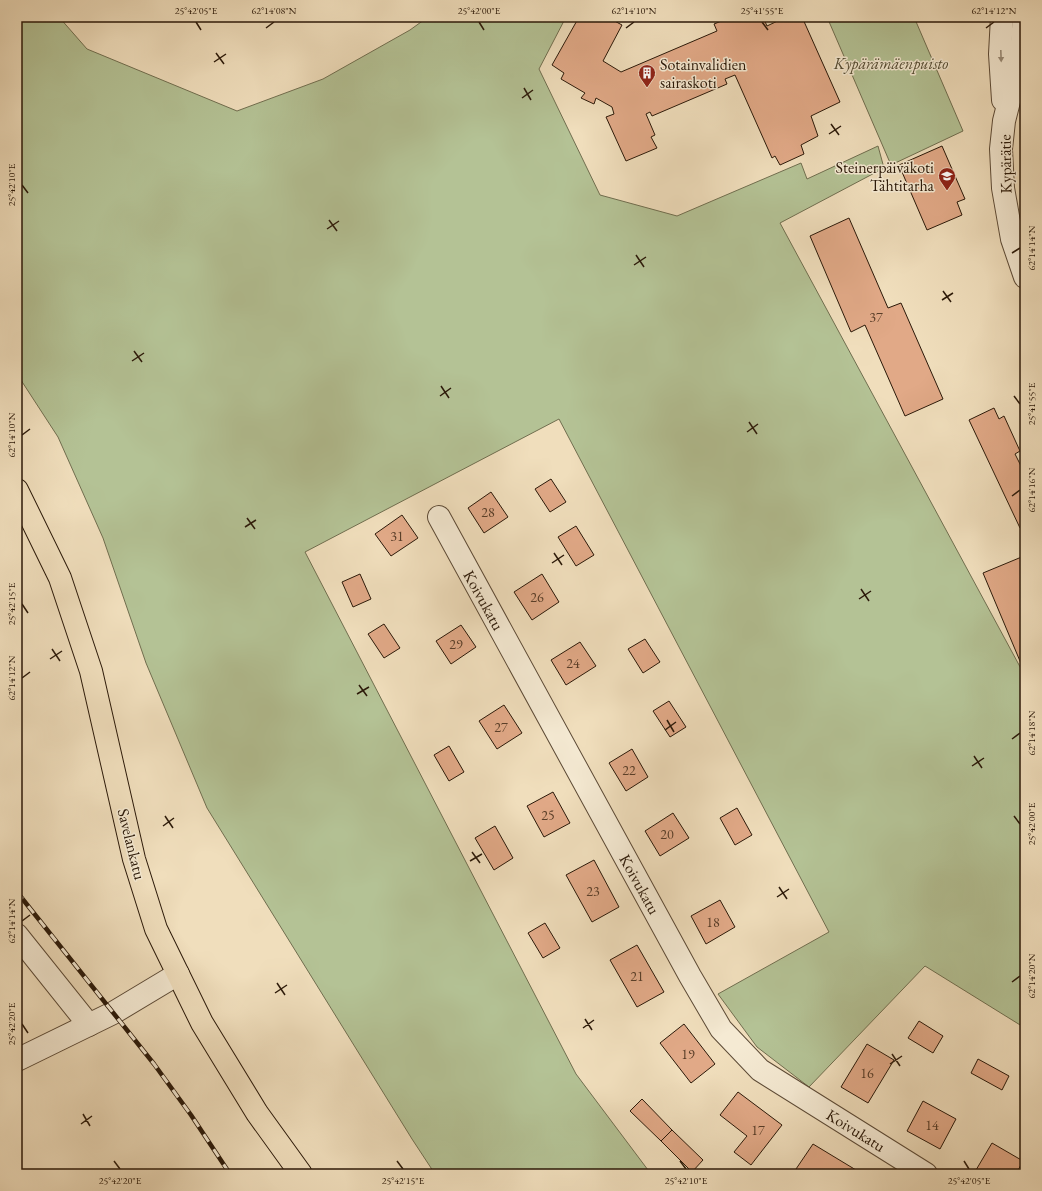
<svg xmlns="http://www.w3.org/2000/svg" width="1042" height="1191" viewBox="0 0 1042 1191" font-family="'EB Garamond',serif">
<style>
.green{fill:#b4c295;stroke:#706e4f}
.building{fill:#e1a987;stroke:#2b1909}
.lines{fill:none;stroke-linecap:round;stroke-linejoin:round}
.minor-casing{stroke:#5c4a36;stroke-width:24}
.major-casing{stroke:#2b1909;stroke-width:24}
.minor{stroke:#f5ead3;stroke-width:22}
.major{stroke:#f0debc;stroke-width:22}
.rail-casing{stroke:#2b1909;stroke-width:4.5}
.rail{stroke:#f5ead3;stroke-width:3;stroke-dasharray:9;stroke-linecap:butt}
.oneway{fill:#9a8c78}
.ticks{fill:none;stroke:#2b1909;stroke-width:1.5}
.labels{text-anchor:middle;stroke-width:3;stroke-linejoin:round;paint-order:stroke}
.number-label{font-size:14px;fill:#583d28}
.park-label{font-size:16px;font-style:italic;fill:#544c33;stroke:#f5ead3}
.poi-label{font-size:16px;fill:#2b1909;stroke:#f5ead3;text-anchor:start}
.street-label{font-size:16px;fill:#2b1909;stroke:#f5ead3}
.neatline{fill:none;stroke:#2b1909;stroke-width:1.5}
.ticks-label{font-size:10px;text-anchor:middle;fill:#2b1909}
</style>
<rect width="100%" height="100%" fill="#f0debc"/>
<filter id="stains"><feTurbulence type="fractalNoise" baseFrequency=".005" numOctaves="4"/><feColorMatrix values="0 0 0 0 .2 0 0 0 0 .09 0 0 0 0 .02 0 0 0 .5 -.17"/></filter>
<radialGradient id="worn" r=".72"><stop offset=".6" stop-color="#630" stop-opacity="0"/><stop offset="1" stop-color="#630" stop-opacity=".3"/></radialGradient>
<g class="green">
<polygon points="17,17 59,17 87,49 237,111 323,79 410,30 428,17 566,17 539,69 600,195 677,216 801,163 807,179 878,146 884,168 780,223 1025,676 1025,1028 925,966 809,1087 757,1047 718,994 829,932 559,419 305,552 576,1074 651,1174 435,1174 412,1139 207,808 146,663 103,538 58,437 17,374"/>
<polygon points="827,17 914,17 963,131 891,165"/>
</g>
<g class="building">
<polygon points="579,17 610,17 609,18 622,25 603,61 621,72 717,31 714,24 724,20 723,17 763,17 767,26 786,17 802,17 840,102 811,116 818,136 801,145 804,154 780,165 775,156 772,158 735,75 725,79 727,84 652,116 650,112 646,114 655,135 651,137 657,148 626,161 606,117 614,114 612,107 596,98 594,104 581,98 585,93 561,79 564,73 552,65"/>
<polygon points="942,146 965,199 957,202 962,215 927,230 899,165"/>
<polygon points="849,218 888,308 901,303 943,399 905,416 865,325 851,332 810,236"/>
<polygon points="994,408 999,419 1004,416 1020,451 1015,454 1022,468 1025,466 1025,526 1020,528 969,420"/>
<polygon points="551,479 566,502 550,512 535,489"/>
<polygon points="491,492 508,517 484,533 468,508"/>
<polygon points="402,515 418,538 391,556 375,534"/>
<polygon points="576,526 594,555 576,566 558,537"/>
<polygon points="1024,556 1025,559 1025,673 983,573"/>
<polygon points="360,574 371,599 353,607 342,582"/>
<polygon points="542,574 559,602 532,620 514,592"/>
<polygon points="384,624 400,648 384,658 368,634"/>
<polygon points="461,625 476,647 451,664 436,641"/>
<polygon points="645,639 660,662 643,673 628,649"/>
<polygon points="580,642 596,666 566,685 551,660"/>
<polygon points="669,701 686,727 670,737 653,711"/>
<polygon points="504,705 522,733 497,749 479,721"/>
<polygon points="449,746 464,772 449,781 434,755"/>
<polygon points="632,749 648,777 626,791 609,763"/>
<polygon points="553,792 570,823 544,837 527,806"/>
<polygon points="737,808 752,835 735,845 720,818"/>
<polygon points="673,813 689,838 660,856 645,831"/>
<polygon points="495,826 513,858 494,870 475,838"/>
<polygon points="594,860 619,907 592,922 566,875"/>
<polygon points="720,900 735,927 706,944 691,916"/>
<polygon points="545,923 560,948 543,958 528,933"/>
<polygon points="637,945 664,992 637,1007 610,960"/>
<polygon points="919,1021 943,1036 933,1053 908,1038"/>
<polygon points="684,1024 715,1064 691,1083 660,1043"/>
<polygon points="867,1044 894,1060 868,1103 841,1087"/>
<polygon points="978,1059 1009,1076 1002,1090 971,1073"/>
<polygon points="738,1092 782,1125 751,1165 734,1152 747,1136 720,1115"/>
<polygon points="642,1099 672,1130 661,1141 630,1111"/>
<polygon points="923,1101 956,1119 940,1149 907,1131"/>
<polygon points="672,1130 703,1160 692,1172 661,1141"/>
<polygon points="992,1143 1023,1161 1016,1174 982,1174 976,1170"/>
<polygon points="813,1144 856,1170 854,1174 804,1174 796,1169"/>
</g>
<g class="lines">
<g class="minor-casing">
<g id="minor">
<polyline points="1002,17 1000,54 1003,100"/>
<polyline points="1024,17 1021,54 1004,121 1001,149 1003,188 1012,239 1025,277"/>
<polyline points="439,517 690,976 721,1029 760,1070 926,1174"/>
<polyline points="17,935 89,1025"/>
<polyline points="17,1060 113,1013 178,974"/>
</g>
</g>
<g class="major-casing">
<polyline id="major" points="17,490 60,578 91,671 134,859 156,929 202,1023 257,1113 301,1174"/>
</g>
<use href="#minor" class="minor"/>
<use href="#major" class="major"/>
<g class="rail-casing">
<polyline id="rail" points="17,892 154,1064 191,1115 230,1174"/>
</g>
<use href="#rail" class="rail"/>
</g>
<defs><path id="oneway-solid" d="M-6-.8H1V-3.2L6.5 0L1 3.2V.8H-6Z"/></defs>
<use class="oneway" href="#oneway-solid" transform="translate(1001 56) rotate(88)"/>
<path class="ticks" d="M196 22 201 30M479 22 484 30M762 22 768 30M266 28 274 22M626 28 634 22M986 28 994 22M216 53 224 64M214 62 226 54M524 88 531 100M522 98 533 90M831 124 839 135M829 134 841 126M22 185 28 193M329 220 337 231M327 229 339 221M1012 253 1020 248M636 255 644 267M634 265 646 257M943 291 951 302M942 300 953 293M134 351 142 362M132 361 144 353M441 386 449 398M440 396 451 388M1014 396 1020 404M749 422 757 434M747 432 758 424M22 435 30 429M1012 496 1020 490M247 518 255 529M245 527 256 520M554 553 562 565M552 563 564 555M861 589 869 601M859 599 871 591M22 604 28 613M52 649 60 661M50 659 62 651M22 678 30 672M359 685 367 696M357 694 369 687M667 720 674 732M665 730 676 722M1012 739 1020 733M974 756 982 768M972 766 984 758M165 816 173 828M1014 816 1020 824M163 826 174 818M472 852 480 863M470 861 482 854M779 887 787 899M777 897 789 889M22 921 30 915M1012 982 1020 976M277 983 285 995M275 993 287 985M585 1019 592 1030M22 1024 28 1033M583 1028 594 1020M892 1054 900 1066M890 1064 902 1056M83 1114 90 1126M81 1124 92 1116M114 1161 120 1169M397 1161 403 1169M680 1161 686 1169M964 1161 969 1169"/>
<defs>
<g id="building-pin" transform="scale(0.9)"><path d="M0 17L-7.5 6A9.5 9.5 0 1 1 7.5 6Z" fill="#8f2418" stroke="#f5ead3"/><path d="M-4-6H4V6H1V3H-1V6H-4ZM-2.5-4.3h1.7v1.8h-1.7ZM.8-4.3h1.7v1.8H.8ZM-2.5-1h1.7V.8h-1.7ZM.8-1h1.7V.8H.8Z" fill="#fff"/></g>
<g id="school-pin" transform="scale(0.9)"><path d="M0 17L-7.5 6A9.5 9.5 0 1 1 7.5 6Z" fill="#8f2418" stroke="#f5ead3"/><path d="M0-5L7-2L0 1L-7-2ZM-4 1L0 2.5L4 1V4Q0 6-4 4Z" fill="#fff"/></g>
</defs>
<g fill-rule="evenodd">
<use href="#building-pin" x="647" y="73"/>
<use href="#school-pin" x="947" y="176"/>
</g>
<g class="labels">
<g class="number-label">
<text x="876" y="322">37</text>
<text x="488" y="517">28</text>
<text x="397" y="541">31</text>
<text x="537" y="602">26</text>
<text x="456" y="649">29</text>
<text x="573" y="668">24</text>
<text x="501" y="732">27</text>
<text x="629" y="775">22</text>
<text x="548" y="820">25</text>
<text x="667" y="839">20</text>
<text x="593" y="896">23</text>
<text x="713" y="927">18</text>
<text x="637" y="981">21</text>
<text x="688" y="1059">19</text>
<text x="867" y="1078">16</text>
<text x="932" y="1130">14</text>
<text x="758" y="1135">17</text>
</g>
<g class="park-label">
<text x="891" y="69">Kypärämäenpuisto</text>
</g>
<g class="poi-label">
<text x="660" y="70">Sotainvalidien<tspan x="660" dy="18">sairaskoti</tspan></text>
<text x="934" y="173" text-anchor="end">Steinerpäiväkoti<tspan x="934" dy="18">Tähtitarha</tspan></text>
</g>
<g class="street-label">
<text transform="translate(1005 164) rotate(-91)" y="6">Kypärätie</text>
<text transform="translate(484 600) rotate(61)" y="6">Koivukatu</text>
<text transform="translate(132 844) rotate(76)" y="6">Savelankatu</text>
<text transform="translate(640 884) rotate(61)" y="6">Koivukatu</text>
<text transform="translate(856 1130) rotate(32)" y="6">Koivukatu</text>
</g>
</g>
<rect width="1042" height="1191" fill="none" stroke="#f0debc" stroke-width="44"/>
<rect x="22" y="22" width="998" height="1147" class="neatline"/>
<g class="ticks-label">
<text x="196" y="14">25°42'05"E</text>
<text x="274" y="14">62°14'08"N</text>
<text x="479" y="14">25°42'00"E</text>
<text x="634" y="14">62°14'10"N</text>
<text x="762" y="14">25°41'55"E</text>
<text x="994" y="14">62°14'12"N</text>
<text transform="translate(11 185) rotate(-90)" y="4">25°42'10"E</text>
<text transform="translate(1031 248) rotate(-90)" y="4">62°14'14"N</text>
<text transform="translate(1031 404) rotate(-90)" y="4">25°41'55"E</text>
<text transform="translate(11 435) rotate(-90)" y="4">62°14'10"N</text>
<text transform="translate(1031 490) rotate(-90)" y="4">62°14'16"N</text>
<text transform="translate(11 604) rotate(-90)" y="4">25°42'15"E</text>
<text transform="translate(11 678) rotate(-90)" y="4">62°14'12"N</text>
<text transform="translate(1031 733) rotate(-90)" y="4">62°14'18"N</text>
<text transform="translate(1031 824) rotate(-90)" y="4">25°42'00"E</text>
<text transform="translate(11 921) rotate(-90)" y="4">62°14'14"N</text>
<text transform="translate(1031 976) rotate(-90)" y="4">62°14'20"N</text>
<text transform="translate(11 1024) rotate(-90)" y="4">25°42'20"E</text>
<text x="120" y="1184">25°42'20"E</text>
<text x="403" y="1184">25°42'15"E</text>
<text x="686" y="1184">25°42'10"E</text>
<text x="969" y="1184">25°42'05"E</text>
</g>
<rect width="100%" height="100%" filter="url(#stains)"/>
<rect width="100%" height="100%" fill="url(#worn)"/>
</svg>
